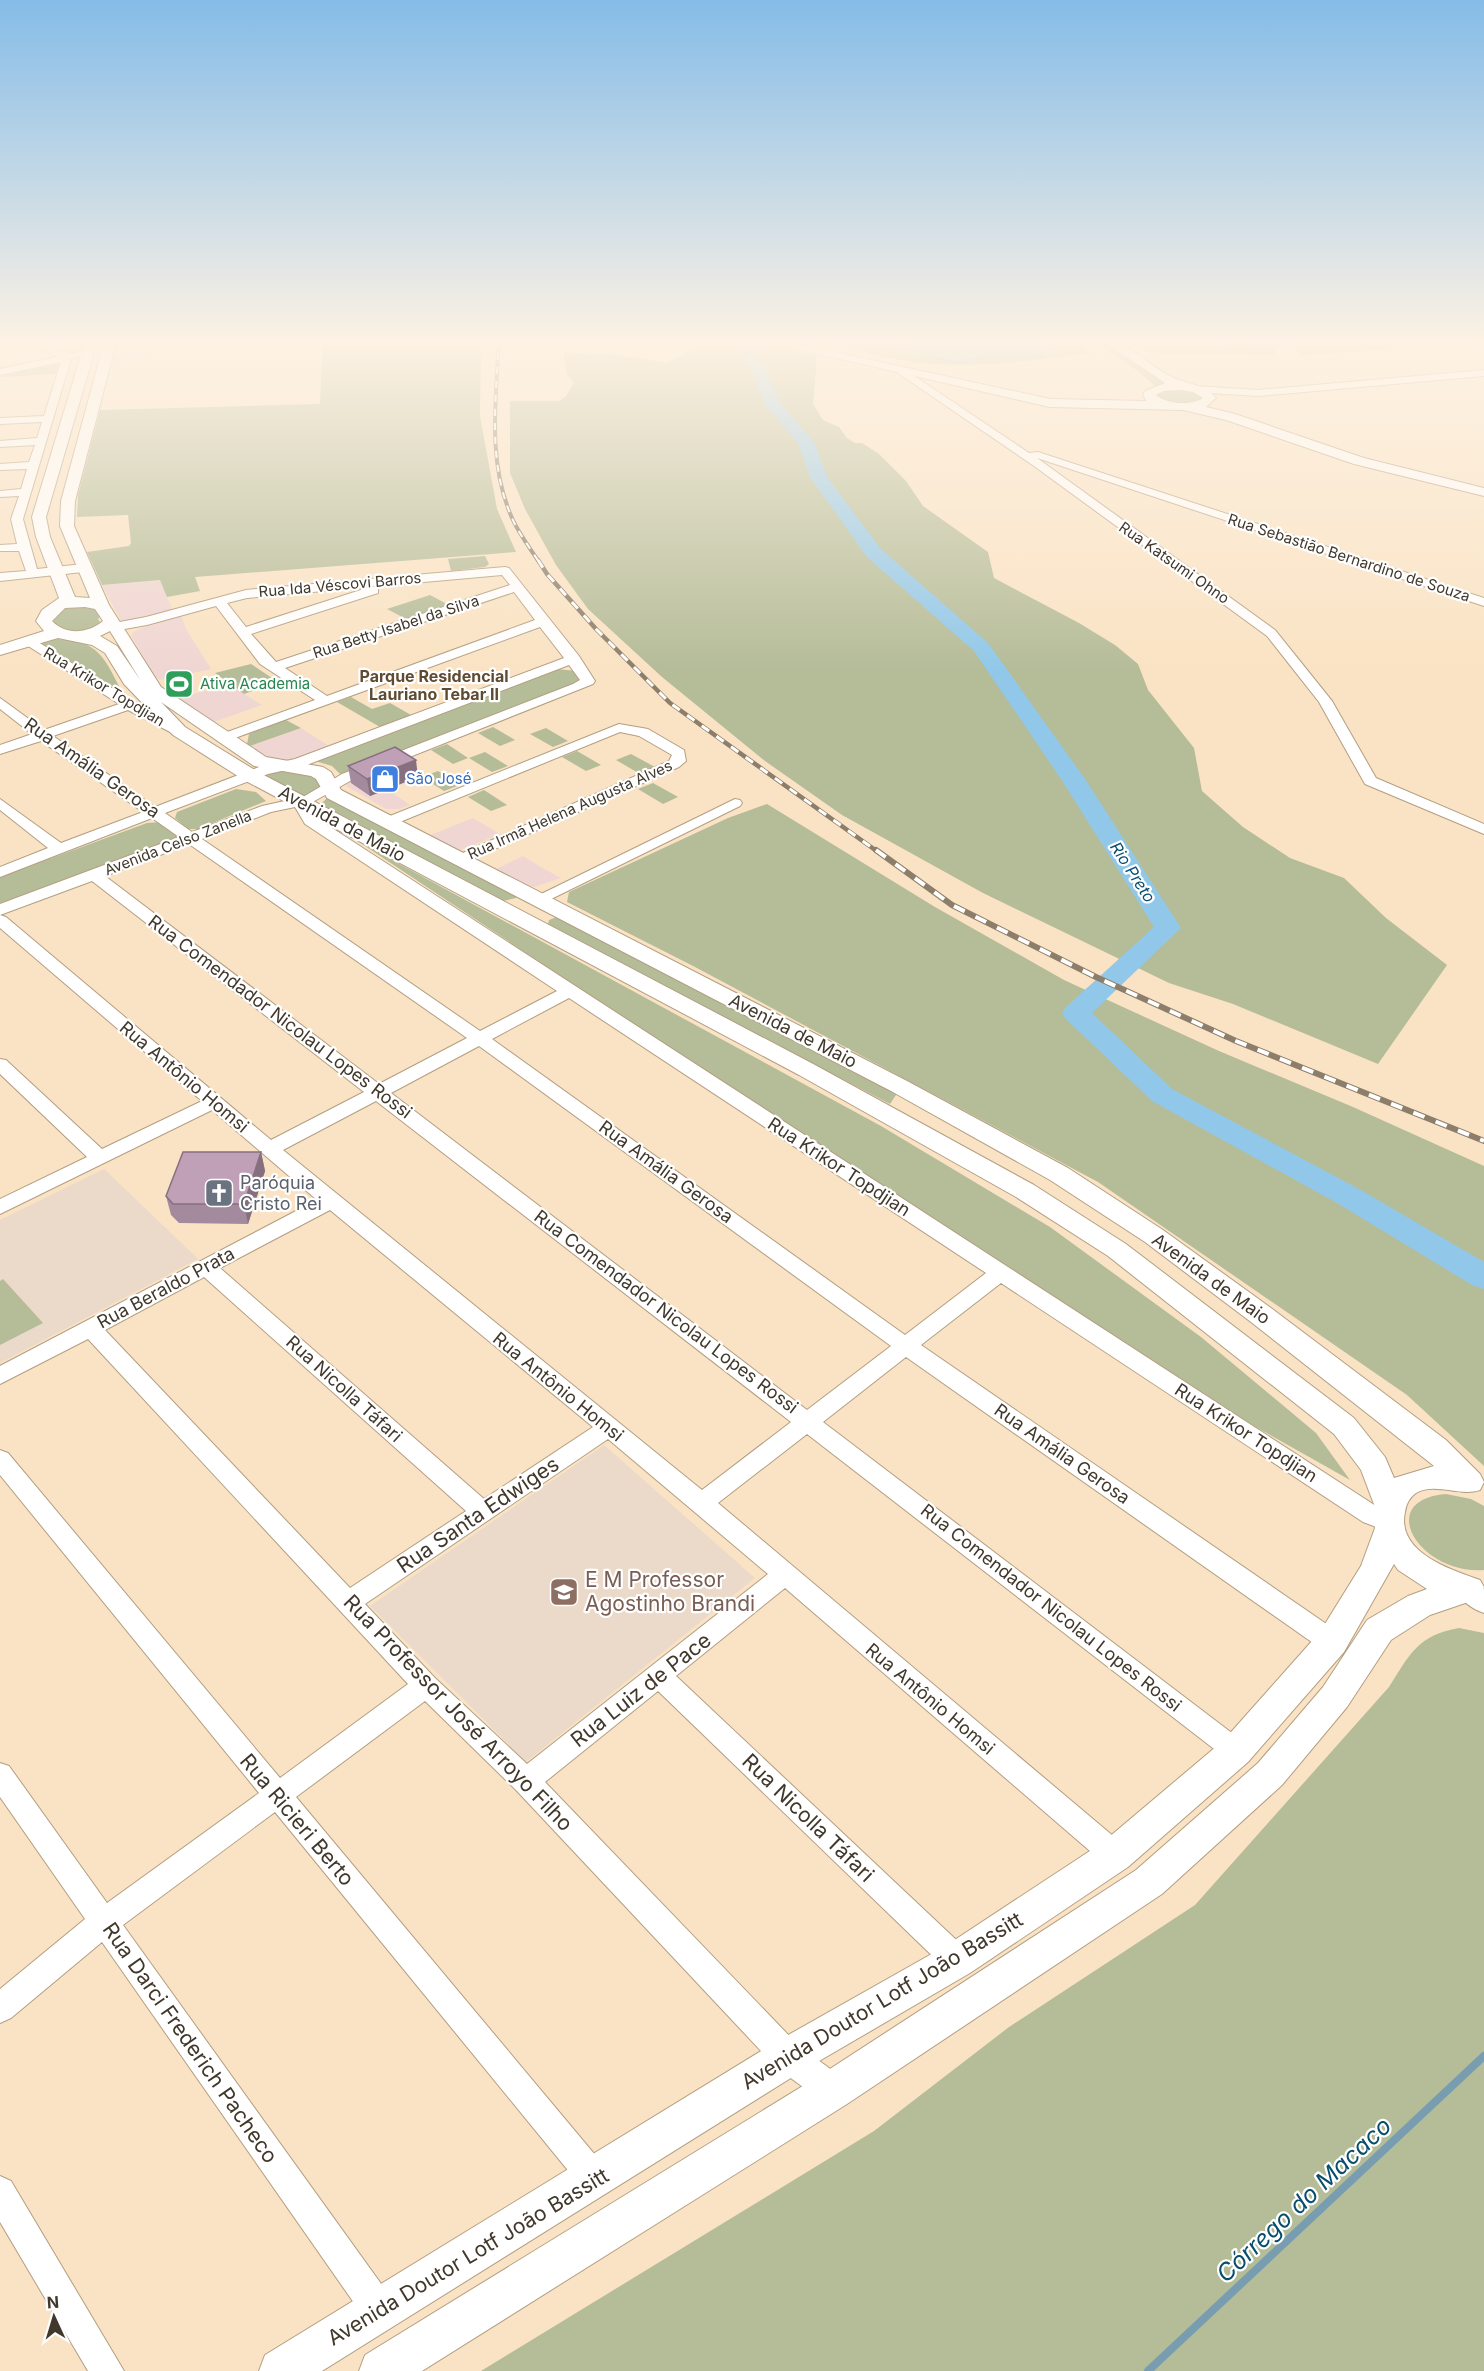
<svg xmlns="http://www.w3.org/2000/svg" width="1484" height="2371" viewBox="0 0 1484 2371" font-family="Inter,sans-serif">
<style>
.commercial{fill:#f0d6d3}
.education{fill:#ebd9c9}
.green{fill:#b5bc98}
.forest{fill:#b3bd87}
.water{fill:#91c8e9;stroke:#799db0;stroke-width:1.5}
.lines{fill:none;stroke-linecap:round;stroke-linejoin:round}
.stream-far1{stroke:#799db0;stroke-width:3}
.stream{stroke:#799db0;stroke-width:8}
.river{fill:#91c8e9;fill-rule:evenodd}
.minor-casing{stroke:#b39e80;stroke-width:2}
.major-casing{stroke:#b39e80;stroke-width:2}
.minor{fill:#fff;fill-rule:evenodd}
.major{fill:#fff;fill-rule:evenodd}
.rail-far2-casing{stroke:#8c7e6a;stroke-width:4}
.rail-far1-casing{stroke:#8c7e6a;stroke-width:4.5}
.rail-casing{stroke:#8c7e6a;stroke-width:6}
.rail-far2{stroke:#fff;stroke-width:2;stroke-dasharray:7;stroke-linecap:butt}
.rail-far1{stroke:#fff;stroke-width:3;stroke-dasharray:9;stroke-linecap:butt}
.rail{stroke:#fff;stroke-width:4;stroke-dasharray:12;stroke-linecap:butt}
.wall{fill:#a48a9d}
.shaded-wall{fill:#867080}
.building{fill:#bfa0b7;stroke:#867080;stroke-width:1.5}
.labels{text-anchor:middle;stroke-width:4.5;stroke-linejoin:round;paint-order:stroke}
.far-street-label{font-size:15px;fill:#41382c;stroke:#fff}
.far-leisure-label{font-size:15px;fill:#27864d;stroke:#fff;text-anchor:start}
.far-shop-label{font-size:15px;fill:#366cbe;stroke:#fff;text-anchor:start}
.far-neighbourhood-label{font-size:16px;font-weight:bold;fill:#5f4b31;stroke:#fff}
.far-water-label{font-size:16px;font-style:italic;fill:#074e6e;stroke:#fff}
.street-label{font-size:18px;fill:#41382c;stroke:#fff}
.worship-label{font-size:18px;fill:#5b616d;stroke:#fff;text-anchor:start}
.near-street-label{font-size:21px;fill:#41382c;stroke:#fff}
.near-education-label{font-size:21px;fill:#785e54;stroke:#fff;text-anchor:start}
.near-water-label{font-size:24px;font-style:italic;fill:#074e6e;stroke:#fff}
</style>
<rect width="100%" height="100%" fill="#fae3c4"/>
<g class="commercial">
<polygon points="117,339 194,339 153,341 148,359 109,363"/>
<polygon points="160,580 173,611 121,621 102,585"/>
<polygon points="181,615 186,629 211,669 160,680 153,675 131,635 137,630"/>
<polygon points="228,684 262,705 211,723 177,699"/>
<polygon points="301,728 329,746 286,761 271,759 250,746"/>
<polygon points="396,762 421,777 388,790 410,805 400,809 386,809 346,786 351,780"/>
<polygon points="473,818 500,834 461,850 452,849 428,836"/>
<polygon points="523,856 539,866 561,878 534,887 517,884 494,870"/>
</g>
<g class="education">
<polygon points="104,1169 198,1259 0,1363 0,1220"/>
<polygon points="604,1445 755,1578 526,1762 370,1606"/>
</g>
<g class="green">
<polygon points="323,339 481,339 480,416 497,509 516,552 195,577 200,591 167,597 160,580 102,585 87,552 129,546 131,543 128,515 77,517 78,495 100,410 320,404"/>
<polygon points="713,339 743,339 817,356 813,404 823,420 839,427 847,438 855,443 862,443 879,454 906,481 923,506 988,552 994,578 1079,623 1115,645 1138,664 1148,690 1194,748 1202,791 1243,827 1290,858 1344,878 1386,918 1447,965 1378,1064 1233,1004 1169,983 983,893 842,815 765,761 662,677 588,609 556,565 525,509 510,473 510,401 559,401 566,396 574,383 567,374 563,352 602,355 608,353 667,363"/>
<polygon points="1091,339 1100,339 1157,378 1174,385 1156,387 1139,372"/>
<polygon points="52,362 61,362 55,374 0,377"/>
<path d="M1174 389 1193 391 1204 397 1203 400C1189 404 1166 407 1156 395Z"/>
<polygon points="485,556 489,564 485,567 451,571 448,559"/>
<polygon points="430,595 449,605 406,619 387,609"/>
<path d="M69 605 93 608 102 614 98 619 102 625C85 635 71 632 54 625V616Z"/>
<path d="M57 639C99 640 105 659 122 692L40 643Z"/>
<polygon points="251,664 278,682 244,694 215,673"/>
<polygon points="556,669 577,671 580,680 578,684 340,774 332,766 312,760"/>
<polygon points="351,697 372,709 390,703 411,715 380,727 337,702"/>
<polygon points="286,720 301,728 250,746 247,744 249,734"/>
<polygon points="493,727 515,740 500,746 478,733"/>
<polygon points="546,728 568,741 553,747 530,734"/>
<polygon points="447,744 468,758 453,764 431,750"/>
<polygon points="577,751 601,765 586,771 562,757"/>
<polygon points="485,752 508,766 492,772 469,758"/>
<polygon points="631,754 655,767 640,774 616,760"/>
<polygon points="279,770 313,773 321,786 304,799 259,776"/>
<polygon points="438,771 460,785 444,791 422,777"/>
<polygon points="653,783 678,797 663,804 638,789"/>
<polygon points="236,789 256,792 266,801 198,829 188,829 175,818 177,812"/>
<polygon points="484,790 507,805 491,811 468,797"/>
<polygon points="329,796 516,892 516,898 503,901 321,804"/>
<polygon points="767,804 935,907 1064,980 1219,1051 1353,1107 1484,1166 1484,1466 1407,1395 1098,1182 695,967 567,902 569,892 728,818"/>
<polygon points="161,822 177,831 179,838 6,904 0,903 0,877 147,823"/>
<polygon points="359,842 881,1126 1050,1227 1201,1337 1316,1433 1350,1480 1256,1427 624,1018"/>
<polygon points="559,916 898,1092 890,1104 548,924 549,920"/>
<polygon points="3,1279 43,1323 0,1345 0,1281"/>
<path d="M1446 1494 1471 1499 1484 1506V1570C1420 1575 1373 1500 1446 1494Z"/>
<path d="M1459 1628 1484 1633V2371H481L874 2131 1009 2027 1195 1905 1389 1687C1410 1654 1418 1635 1459 1628Z"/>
</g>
<g class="forest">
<path d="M808 339 849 345 899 346 947 361H969L989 356 1023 357 1050 348 1047 339H1074L1090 353C1038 360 987 367 935 364 891 361 850 348 808 339Z"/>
<polygon points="1124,339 1484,339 1484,343 1302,355 1292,346 1275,348 1275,355 1160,353 1145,351"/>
</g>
<polygon class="water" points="824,339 1047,339 1050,348 1041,356 989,356 961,362 947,361 899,346 849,345"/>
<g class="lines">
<polyline class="stream-far1" points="1209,339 1236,345 1331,339"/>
<polyline class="stream" points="1148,2371 1484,2056"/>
<polygon class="river" points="754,339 770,339 752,355 765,367 780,403 814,442 827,477 881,549 988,643 1085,779 1181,928 1092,1013 1172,1089 1359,1189 1484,1262 1484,1289 1472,1285 1337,1203 1152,1101 1066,1019 1062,1013 1066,1007 1154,927 1061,779 974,651 867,557 810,477 798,443 765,405 750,369 736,355"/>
<g class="minor-casing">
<g id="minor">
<path d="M23 339C43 339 58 357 79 352L84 355 71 359 23 519 37 569 83 564 89 568 83 572 0 581V573L26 571 19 551H0V545L17 544 11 519 19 496 0 497V491L21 489 27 469 0 470V464L29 462 35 445 0 447V441L37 438 42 422 0 424V418L44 416 61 362 0 375V369L57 357Z"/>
<polygon points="898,369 904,369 1029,453 1038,452 1484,598 1484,606 1037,458 1275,630 1332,701 1376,778 1484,824 1484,834 1365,784 1319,702 1267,636 1034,466 898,373"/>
<polygon points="1484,370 1484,376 1258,396 1194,392 1189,389 1194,386 1258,390"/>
<path d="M505 567 509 568 579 656 595 681 593 684 352 780 309 804 312 815 1379 1508 1395 1515 1399 1522 1395 1529 1387 1531 1363 1522 1001 1283 921 1345 1341 1634 1345 1642 1341 1650 1332 1653 1323 1650 906 1357 823 1422 1245 1743 1249 1751 1245 1759 1236 1763 1227 1759 807 1434 718 1503 1125 1846 1129 1855 1125 1864 1115 1868 1105 1864 785 1588 676 1676 967 1950 972 1960 967 1970 957 1974 947 1970 658 1691 545 1782 799 2046 844 2079 848 2090 844 2101 833 2105 822 2101 777 2068 516 1790 425 1701 296 1797 606 2168 611 2179 606 2190 595 2195 584 2190 275 1812 123 1925 392 2299 397 2311 392 2323 380 2328 368 2323 102 1942 11 2018 0 2023V1989L85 1919 0 1797V1763L9 1766 107 1903 259 1793 0 1475V1450L8 1453 280 1778 408 1684 88 1339 0 1384V1366L317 1200 212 1110 0 1214V1199L87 1157 0 1074V1059L6 1060 102 1149 202 1101 0 928V915L6 917 271 1140 364 1092 92 881 0 915V904L179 837 152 818 0 877V867L48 848 0 810V799L61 843 143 812 41 741 0 754V745L32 734 0 709V698L44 730 119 704 25 644V638L30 637 144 708 184 728V734H174L128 710 53 736 155 807 259 767 295 759 564 658 540 627 224 742 219 741V735L315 700 260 664 216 606 147 625 113 631 109 630V624L146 617 246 590ZM502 575 510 585 276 662 251 634 378 593V587H370L246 627 227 603 247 598ZM514 592 535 620 327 696 285 668ZM569 665 580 680 573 684 342 774 303 797 262 806 192 832 165 813 268 774 304 766ZM295 807 305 824 557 991 480 1031 202 839 271 812ZM189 844 467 1038 379 1084 105 876ZM569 998 986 1273 905 1335 492 1039ZM479 1046 891 1346 807 1410 391 1093ZM376 1101 791 1422 702 1490 283 1150ZM330 1210 593 1427 484 1499 220 1268ZM204 1277 466 1511 350 1588 105 1330ZM608 1439 768 1574 527 1764 435 1678 365 1604Z"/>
<polygon points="619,724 648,729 684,750 686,761 679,767 461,864 453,859 456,856 669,761 672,755 639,736 620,732 395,824 385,824 383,821 385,818"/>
<polygon points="735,799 740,800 742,803 740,806 545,902 539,904 531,899"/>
<path d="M1467 1579 1484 1589V1613C1472 1609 1461 1601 1455 1589L1458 1582Z"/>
<polygon points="0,2176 11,2181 124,2371 88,2371 0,2222"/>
</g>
</g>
<g class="major-casing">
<g id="major">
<path d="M86 339H98L46 517 50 537 75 597 90 598 60 526 61 501 105 339H117L75 501 74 526 109 605 161 687 266 757 323 767 331 772 341 790 907 1081 1068 1168 1163 1230 1271 1308 1446 1440 1480 1474 1484 1482 1480 1490C1460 1497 1435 1482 1416 1493 1409 1498 1406 1505 1405 1512 1396 1553 1452 1570 1480 1580L1484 1587 1480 1598 1430 1615 1391 1640 1347 1707 1282 1785 1162 1894 847 2104 422 2371H359L365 2355 819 2076 1136 1870 1258 1763 1323 1687 1367 1620 1408 1596 1427 1589 1398 1570 1394 1564 1344 1652 1248 1762 1128 1867 970 1973 802 2071 322 2371H259L265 2355 774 2043 944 1947 1102 1843 1224 1740 1320 1632 1361 1566 1375 1528 1373 1518 1375 1507 1361 1470 1334 1434 1108 1256 1016 1197 799 1075 244 780 173 735 124 684 105 653 92 645 58 638 0 655V645L44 631 36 621 42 610 59 598 36 537 32 517ZM85 607 95 609 103 621C89 633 66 636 52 621L65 608ZM110 631 141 681 117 646 100 636ZM161 702 254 766 311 776 316 779 327 798 891 1091 1050 1180 1145 1242 1251 1322 1434 1466 1394 1478 1385 1457 1354 1418 1126 1244 1034 1185 815 1065 258 772 185 727Z"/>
<path d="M753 339H775L1050 399 1146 401 1143 394 1145 391 1165 383 1100 339C1128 339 1146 365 1170 376 1185 384 1205 384 1216 398L1206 407 1235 414 1364 458 1484 488V496L1354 464 1226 420 1183 410 1050 407ZM1180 390 1193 392 1203 398C1192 406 1166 404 1156 395L1164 391Z"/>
</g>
</g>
<use href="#minor" class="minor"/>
<use href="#major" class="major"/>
<g class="rail-far2-casing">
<path id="rail-far2" d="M499 339C496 399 487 462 512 518 519 534 530 548 539 562"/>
</g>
<g class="rail-far1-casing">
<polyline id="rail-far1" points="538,560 547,574 596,629 670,703 878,852"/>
</g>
<g class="rail-casing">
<polyline id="rail" points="876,850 952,905 1096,977 1236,1041 1484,1141"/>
</g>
<use href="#rail-far2" class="rail-far2"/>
<use href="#rail-far1" class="rail-far1"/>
<use href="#rail" class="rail"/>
</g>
<g class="wall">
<polygon points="348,766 418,777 370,796 351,783"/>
<polygon points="261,1152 265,1171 248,1224 179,1223 171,1215 166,1196"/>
</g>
<g class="shaded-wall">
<polygon points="416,760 418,777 370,796 367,779"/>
<polygon points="261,1152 265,1171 248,1224 244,1204"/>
</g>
<g class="building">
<polygon points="395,747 416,760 367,779 348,766"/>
<polygon points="183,1152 261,1152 244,1204 173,1204 166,1196"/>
</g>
<linearGradient id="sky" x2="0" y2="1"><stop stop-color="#85bce8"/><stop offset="0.51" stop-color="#fdf2e4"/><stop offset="1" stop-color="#fdf2e4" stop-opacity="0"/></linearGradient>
<rect width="1484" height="671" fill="url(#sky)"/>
<defs>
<g id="stadium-square" transform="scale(1.5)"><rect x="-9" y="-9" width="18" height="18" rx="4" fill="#2e9e5b" stroke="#fff"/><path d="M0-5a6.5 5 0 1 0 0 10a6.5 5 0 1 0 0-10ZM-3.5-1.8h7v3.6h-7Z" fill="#fff"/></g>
<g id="shop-square" transform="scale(1.5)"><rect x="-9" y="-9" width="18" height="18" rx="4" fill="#3f7fe0" stroke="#fff"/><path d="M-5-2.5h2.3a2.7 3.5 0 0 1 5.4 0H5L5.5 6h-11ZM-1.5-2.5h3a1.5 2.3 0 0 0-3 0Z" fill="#fff"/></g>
<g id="church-square" transform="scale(1.5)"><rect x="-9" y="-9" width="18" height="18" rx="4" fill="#6b7280" stroke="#fff"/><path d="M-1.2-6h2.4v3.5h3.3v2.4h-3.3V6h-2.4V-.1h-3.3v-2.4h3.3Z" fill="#fff"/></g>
<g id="school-square" transform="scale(1.5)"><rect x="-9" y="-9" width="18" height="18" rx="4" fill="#8d6e63" stroke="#fff"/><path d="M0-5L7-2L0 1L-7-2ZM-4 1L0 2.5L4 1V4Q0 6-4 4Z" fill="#fff"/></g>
</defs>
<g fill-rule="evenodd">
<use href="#stadium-square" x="179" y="684"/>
<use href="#shop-square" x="385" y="779"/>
<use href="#church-square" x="219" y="1193"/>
<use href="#school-square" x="564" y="1592"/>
</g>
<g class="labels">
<g class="far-street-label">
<text transform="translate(1349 558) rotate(18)" y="5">Rua Sebastião Bernardino de Souza</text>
<text transform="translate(1174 563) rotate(35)" y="5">Rua Katsumi Ohno</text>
<text transform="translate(340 585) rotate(-5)" y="5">Rua Ida Véscovi Barros</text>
<text transform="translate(396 627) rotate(-18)" y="5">Rua Betty Isabel da Silva</text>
<text transform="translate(104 687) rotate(31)" y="5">Rua Krikor Topdjian</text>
<text transform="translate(570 810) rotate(-24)" y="5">Rua Irmã Helena Augusta Alves</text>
<text transform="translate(178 843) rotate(-21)" y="5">Avenida Celso Zanella</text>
</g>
<g class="far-leisure-label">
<text x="200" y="689">Ativa Academia</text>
</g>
<g class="far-shop-label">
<text x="406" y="784">São José</text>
</g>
<g class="far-neighbourhood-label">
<text x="434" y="682">Parque Residencial<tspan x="434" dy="18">Lauriano Tebar II</tspan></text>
</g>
<g class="far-water-label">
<text transform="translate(1133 872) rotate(57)" y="6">Rio Preto</text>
</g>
<g class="street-label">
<text transform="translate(92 768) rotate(35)" y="6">Rua Amália Gerosa</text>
<text transform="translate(342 824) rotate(28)" y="6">Avenida de Maio</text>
<text transform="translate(280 1017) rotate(37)" y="6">Rua Comendador Nicolau Lopes Rossi</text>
<text transform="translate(793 1031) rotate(27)" y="6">Avenida de Maio</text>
<text transform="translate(184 1077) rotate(40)" y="6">Rua Antônio Homsi</text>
<text transform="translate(839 1167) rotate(33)" y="6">Rua Krikor Topdjian</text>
<text transform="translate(666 1172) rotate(36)" y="6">Rua Amália Gerosa</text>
<text transform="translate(1211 1279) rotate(36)" y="6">Avenida de Maio</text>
<text transform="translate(166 1288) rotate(-28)" y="6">Rua Beraldo Prata</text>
<text transform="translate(666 1312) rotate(37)" y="6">Rua Comendador Nicolau Lopes Rossi</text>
<text transform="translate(558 1387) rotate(39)" y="6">Rua Antônio Homsi</text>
<text transform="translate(344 1389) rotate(42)" y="6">Rua Nicolla Táfari</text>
<text transform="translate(1246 1433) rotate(33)" y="6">Rua Krikor Topdjian</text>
<text transform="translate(1062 1454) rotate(35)" y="6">Rua Amália Gerosa</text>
<text transform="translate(1051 1608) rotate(38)" y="6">Rua Comendador Nicolau Lopes Rossi</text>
<text transform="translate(930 1699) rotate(40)" y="6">Rua Antônio Homsi</text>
</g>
<g class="worship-label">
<text x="240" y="1189">Paróquia<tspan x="240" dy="21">Cristo Rei</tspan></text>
</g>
<g class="near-street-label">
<text transform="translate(478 1515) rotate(-34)" y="7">Rua Santa Edwiges</text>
<text transform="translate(641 1690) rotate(-38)" y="7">Rua Luiz de Pace</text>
<text transform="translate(458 1713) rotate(46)" y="7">Rua Professor José Arroyo Filho</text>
<text transform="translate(808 1818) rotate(44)" y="7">Rua Nicolla Táfari</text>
<text transform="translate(297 1820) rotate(50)" y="7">Rua Ricieri Berto</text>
<text transform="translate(882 2001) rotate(-31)" y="7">Avenida Doutor Lotf João Bassitt</text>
<text transform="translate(190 2043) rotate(55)" y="7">Rua Darci Frederich Pacheco</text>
<text transform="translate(468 2257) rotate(-31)" y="7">Avenida Doutor Lotf João Bassitt</text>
</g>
<g class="near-education-label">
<text x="585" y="1587">E M Professor<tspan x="585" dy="24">Agostinho Brandi</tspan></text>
</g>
<g class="near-water-label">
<text transform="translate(1304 2200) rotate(-43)" y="8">Córrego do Macaco</text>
</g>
</g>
<g transform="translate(54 2317) rotate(356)" stroke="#ffffff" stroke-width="4.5" paint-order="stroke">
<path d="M0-4.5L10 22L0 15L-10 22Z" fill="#41382c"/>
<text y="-9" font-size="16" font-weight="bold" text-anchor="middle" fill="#41382c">N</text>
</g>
</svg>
